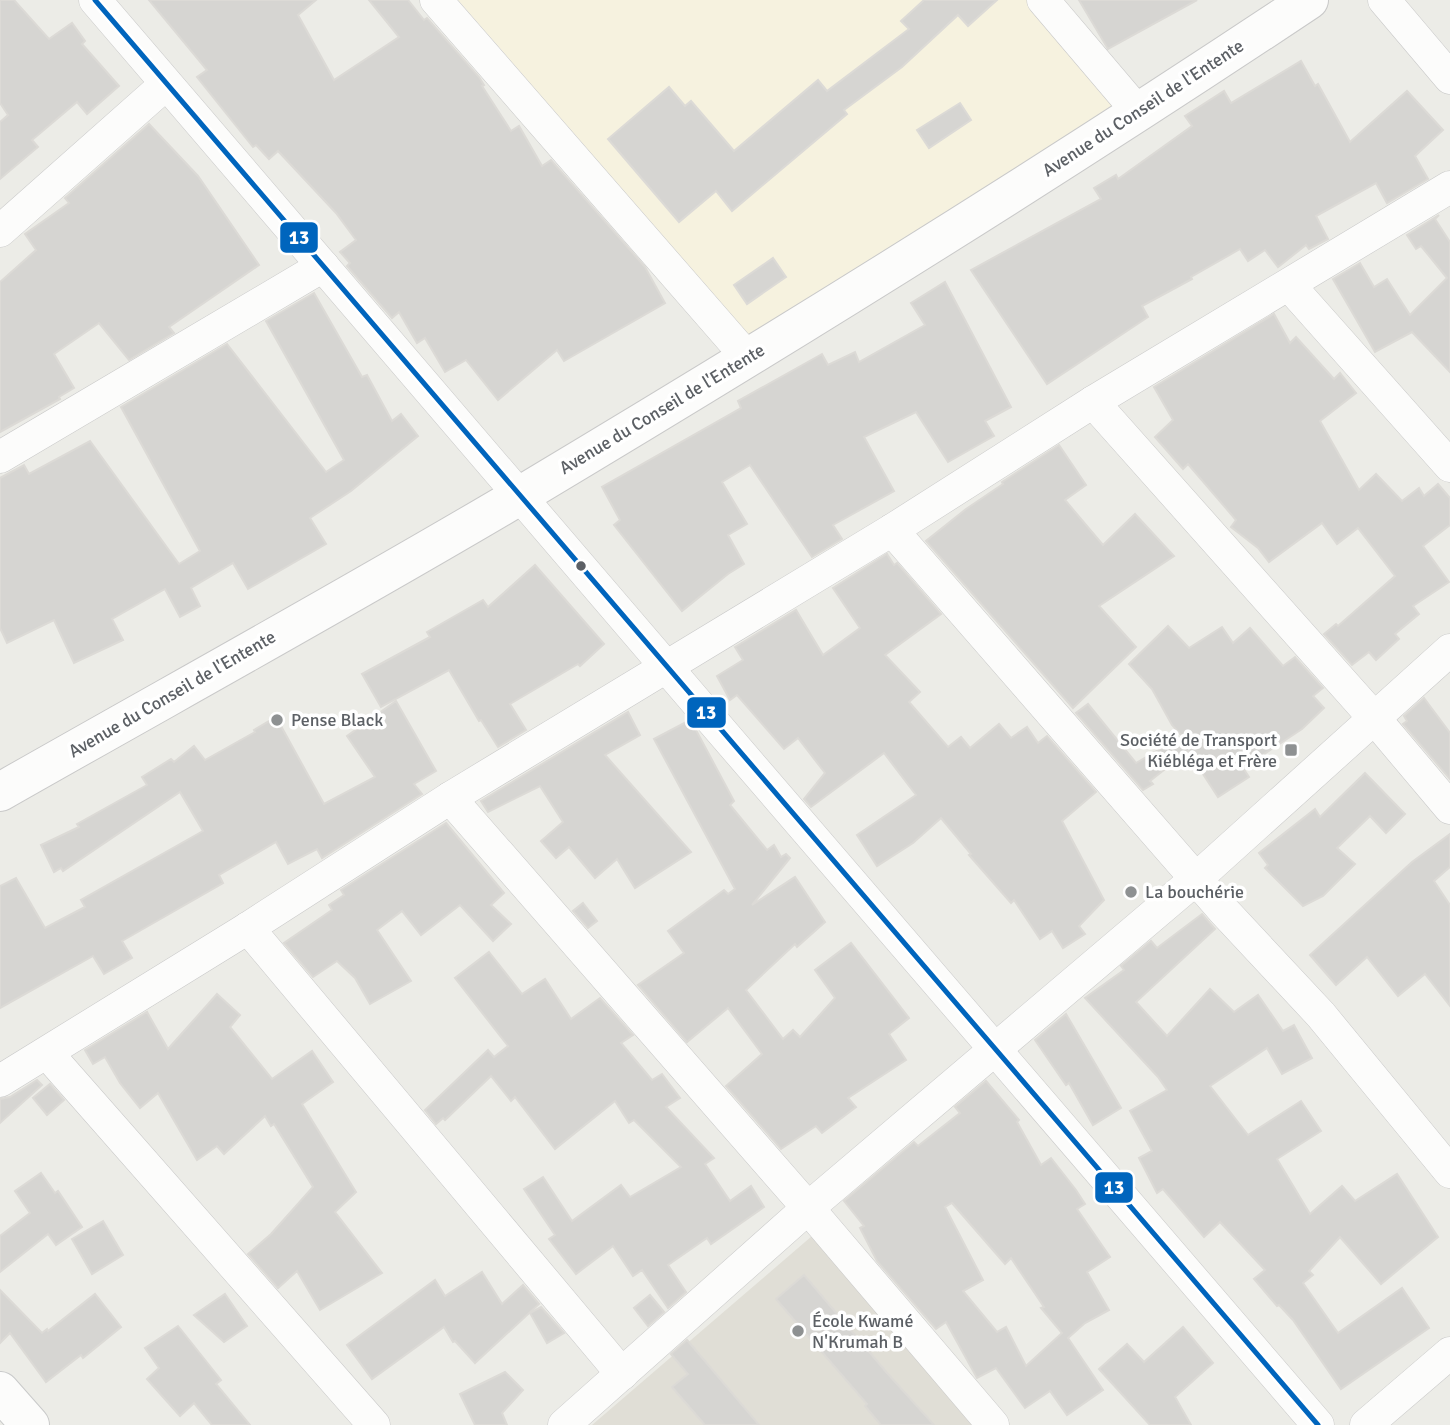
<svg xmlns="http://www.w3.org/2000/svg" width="1450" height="1425" viewBox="0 0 1450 1425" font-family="Signika,sans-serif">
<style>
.commercial{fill:#f6f2df}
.education{fill:#e0ded6}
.building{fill:#d6d5d2;stroke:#dcdad6;stroke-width:2;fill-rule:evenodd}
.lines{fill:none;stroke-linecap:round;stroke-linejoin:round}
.minor-casing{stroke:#c9c9c9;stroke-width:33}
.tertiary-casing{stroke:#c9c9c9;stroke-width:40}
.secondary-casing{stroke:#c9caca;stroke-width:40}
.minor{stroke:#fcfcfb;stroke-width:32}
.tertiary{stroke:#fcfcfb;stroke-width:38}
.secondary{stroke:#fcfcfb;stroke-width:38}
.bus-1-casing{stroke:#fff;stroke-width:10}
.bus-1{stroke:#0065bd;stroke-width:5}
.bus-dot{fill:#5c6065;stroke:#fff;stroke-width:2.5}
.poi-dot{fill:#8e9192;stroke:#fff;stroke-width:2.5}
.labels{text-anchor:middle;stroke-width:7;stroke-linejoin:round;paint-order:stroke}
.street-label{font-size:18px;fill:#5c6065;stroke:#fff}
.poi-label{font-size:18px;fill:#5c6065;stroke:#fff;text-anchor:start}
.line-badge{stroke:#fff;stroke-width:2.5}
.badge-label{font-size:19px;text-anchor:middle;font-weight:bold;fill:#fff}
</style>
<rect width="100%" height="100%" fill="#ecece7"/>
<polygon class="commercial" points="458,0 1035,0 1133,114 757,345"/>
<polygon class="education" points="812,1236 974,1425 592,1425"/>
<g class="building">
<polygon points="0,0 14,0 49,39 72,23 85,41 82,44 119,86 87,114 77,102 32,140 38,147 0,179 0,122 8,115 0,103"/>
<polygon points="149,0 316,0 298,15 334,80 399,37 369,0 408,0 424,20 427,18 479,77 484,85 482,86 511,131 519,126 542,166 551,160 645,267 665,303 564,361 557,350 498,400 466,360 445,372 425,338 417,343 399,312 392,318 347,266 350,263 340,252 356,240 336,213 278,151 269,159 256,145 253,147 197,77 207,70"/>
<polygon points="924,0 997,0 968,26 958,15 902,67 844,110 847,114 732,211 716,191 679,222 608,139 669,87 685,106 691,101 734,151 818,80 827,91 909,29 901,21"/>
<polygon points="1079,0 1197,0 1108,49"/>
<polygon points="1301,61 1315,86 1318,84 1350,142 1407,91 1443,130 1415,156 1428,179 1387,203 1376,183 1316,216 1328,239 1309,249 1306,245 1278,267 1265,250 1248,261 1240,249 1191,277 1192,279 1142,306 1148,317 1047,384 971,270 1101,199 1094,188 1116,175 1118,179 1192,126 1185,116 1224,91 1231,103"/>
<polygon points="960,103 971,120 929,148 917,130"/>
<polygon points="149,124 198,176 259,265 169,327 174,333 129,360 99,323 54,354 74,388 59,397 60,399 0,432 0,282 36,250 25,234 69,203 65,198"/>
<polygon points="1439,215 1435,219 1450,242 1450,372 1412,332 1375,352 1333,279 1360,263 1374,287 1387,279 1410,315 1447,278 1421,246 1416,249 1407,235"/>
<polygon points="773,258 786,277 747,304 734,285"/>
<polygon points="945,282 1011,407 985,421 994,436 948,462 916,412 864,437 894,491 833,525 842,539 812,557 750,465 722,482 747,524 728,535 744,564 728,574 682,611 614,525 620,520 602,487 741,408 738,401 822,354 828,365 855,352 859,362 925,325 911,303"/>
<polygon points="314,293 362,377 367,375 392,421 401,414 418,436 351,491 310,518 326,544 248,589 233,563 191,588 200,606 180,617 165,589 112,619 123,640 74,663 54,620 7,643 0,628 0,478 24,465 29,474 90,441 179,564 200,551 121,407 227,344 326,472 344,460 266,321"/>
<polygon points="1274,314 1290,343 1296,337 1334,379 1340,373 1356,393 1320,421 1359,490 1376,474 1402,501 1419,488 1424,496 1438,484 1450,498 1450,525 1423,546 1449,582 1413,606 1419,614 1395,634 1399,639 1376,660 1369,652 1352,665 1324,634 1336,624 1338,626 1395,576 1358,528 1337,544 1322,523 1269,562 1258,548 1231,527 1236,520 1188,464 1183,469 1155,437 1173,420 1154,387"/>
<polygon points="1059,445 1086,485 1065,500 1103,545 1135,514 1174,556 1099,606 1136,647 1073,708 926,541 966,509 1003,484 1002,482"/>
<polygon points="887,554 894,565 897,563 941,614 885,655 920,692 909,702 948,747 961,737 970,748 999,724 1011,738 1027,727 1038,743 1047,736 1096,792 1062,821 1104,900 1079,926 1085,934 1063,948 1052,931 1040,939 1014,900 1011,903 969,855 971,854 941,818 913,843 877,866 857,835 916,795 884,753 811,807 804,799 825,773 798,738 784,749 737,695 730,700 717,676 743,660 735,647 796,610 823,655 860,628 833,588"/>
<polygon points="535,565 604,644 580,666 578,664 510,704 526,730 498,747 481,720 479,721 449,670 381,707 362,674 430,637 427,632 483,600 488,607"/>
<polygon points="1168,626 1189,648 1222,627 1233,643 1250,628 1283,666 1295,657 1323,688 1313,696 1324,708 1302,729 1243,768 1249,777 1218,797 1188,751 1150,781 1153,784 1143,790 1076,713 1088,704 1136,763 1182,736 1172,725 1152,689 1129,664"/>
<polygon points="1424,698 1450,733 1450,779 1403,724 1407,721 1404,716"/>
<polygon points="396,701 436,771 414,784 422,794 322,858 317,849 288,864 276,842 219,875 223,883 122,941 132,958 104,974 93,956 0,1008 0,886 16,878 45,928 85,907 81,900 203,831 180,792 63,871 61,868 54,872 41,845 79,827 77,824 147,785 142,777 171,759 174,762 194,746 205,760 255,732 254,730 276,717 324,804 375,777 347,736"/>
<polygon points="628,712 640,735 605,755 691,852 635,888 617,859 595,878 569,847 556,858 541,841 563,822 540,786 488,812 481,801"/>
<polygon points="688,721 696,730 734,801 730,805 767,850 774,845 781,857 786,854 790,858 752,905 795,877 825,922 797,947 795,944 746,990 783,1039 793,1030 800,1037 835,998 815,970 851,943 909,1018 889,1034 906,1060 848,1098 856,1107 822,1133 816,1126 781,1149 726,1086 762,1054 728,1008 687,1042 638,985 684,953 668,931 724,890 728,894 735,889 654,739"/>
<polygon points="1365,773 1405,814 1386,833 1370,816 1337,848 1355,864 1323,896 1303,906 1265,868 1268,865 1259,853 1315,809 1320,817"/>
<polygon points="446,823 504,893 491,905 511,924 493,941 460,905 421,935 402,911 377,930 411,981 370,1004 355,978 337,961 313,977 284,943 332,910 329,905 344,895 341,890"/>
<polygon points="1450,834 1450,867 1434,881 1450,905 1450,1006 1425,974 1398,996 1367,957 1336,985 1310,955 1412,862"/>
<polygon points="583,903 597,921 588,928 573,911"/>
<polygon points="1202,914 1215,929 1136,1002 1167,1036 1210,989 1234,1012 1258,995 1283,1031 1294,1025 1312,1058 1282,1074 1267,1048 1210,1086 1248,1135 1301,1101 1321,1131 1277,1159 1310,1214 1342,1186 1355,1201 1397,1174 1438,1237 1381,1284 1340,1237 1309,1271 1313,1275 1303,1283 1338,1333 1402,1288 1429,1328 1341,1389 1293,1320 1279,1305 1277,1306 1254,1279 1265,1270 1220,1222 1204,1237 1163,1189 1157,1193 1139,1158 1152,1151 1130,1111 1167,1090 1158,1077 1085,998 1124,970 1121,966 1151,941 1157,948"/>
<polygon points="489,952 522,994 545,979 571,1019 600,998 633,1035 621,1043 652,1080 662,1074 680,1098 666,1107 714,1158 705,1164 730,1201 751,1186 764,1207 711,1244 707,1238 668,1265 686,1292 668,1308 642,1270 633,1276 613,1246 576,1274 549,1239 555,1235 524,1189 543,1177 572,1221 621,1185 630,1197 681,1167 634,1120 629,1123 615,1101 555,1149 515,1097 511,1101 491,1076 445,1120 443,1118 436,1124 425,1110 488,1050 494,1057 508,1046 455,978"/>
<polygon points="217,994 240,1015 230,1027 272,1079 312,1051 333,1082 302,1104 356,1192 335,1212 382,1273 320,1310 297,1271 278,1288 248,1254 271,1234 313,1187 274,1124 271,1126 265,1116 224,1154 217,1146 197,1160 158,1093 140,1108 120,1083 105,1057 93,1064 85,1050 147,1012 168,1049"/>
<polygon points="1066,1014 1121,1108 1093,1125 1069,1083 1066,1085 1035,1040"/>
<polygon points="37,1080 42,1085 0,1123 0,1099 10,1097"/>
<path d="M986 1081 1019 1120 1017 1122 1041 1165 1051 1158 1076 1190 1085 1204 1077 1209 1110 1257 1087 1272 1109 1310 1085 1323 1068 1338 1103 1390 1067 1415 1050 1391 1025 1408 996 1368 977 1378 946 1322 936 1329 877 1261 860 1228 864 1226 844 1201 914 1142 918 1146 960 1113 955 1107ZM952 1203 1005 1264 1011 1258 1044 1307 1041 1308 1062 1333 1026 1366 1006 1327 997 1332 963 1291 983 1280 945 1207Z"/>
<polygon points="50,1084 64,1100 47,1115 33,1098"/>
<polygon points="41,1173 55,1193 58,1191 82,1227 56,1245 48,1234 0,1272 0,1236 30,1213 15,1191"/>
<polygon points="103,1221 123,1255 92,1274 72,1239"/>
<polygon points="482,1272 502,1304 523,1285 539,1304 475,1363 455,1341 453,1342 444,1327 372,1379 347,1345 435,1280 445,1296"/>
<polygon points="804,1275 887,1373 934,1425 881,1425 865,1406 867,1404 776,1299"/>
<polygon points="0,1290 42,1333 47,1329 48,1331 95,1294 121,1327 83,1358 81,1355 46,1382 10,1333 0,1343"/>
<polygon points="225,1294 247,1326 224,1342 194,1315"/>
<polygon points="650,1295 664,1312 648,1326 634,1308"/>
<polygon points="541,1307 564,1333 547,1343 530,1313"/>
<polygon points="178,1326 221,1380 216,1384 250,1425 212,1425 194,1403 180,1416 147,1379 159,1368 145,1348"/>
<polygon points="1183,1327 1213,1363 1175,1397 1191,1425 1150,1425 1099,1369 1127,1344 1144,1362"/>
<polygon points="687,1340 759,1425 705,1425 672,1387 688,1374 671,1354"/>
<polygon points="505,1372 523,1390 502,1413 507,1425 475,1425 460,1394"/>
</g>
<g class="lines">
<g class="minor-casing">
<g id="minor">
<polyline points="95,0 710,718 1318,1425"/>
<polyline points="436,0 747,357"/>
<polyline points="1043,0 1139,113"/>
<polyline points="1384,0 1450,78"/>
<polyline points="0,231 166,84"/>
<polyline points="1289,285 1450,466"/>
<polyline points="1093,402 1375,719 1450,808"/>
<polyline points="0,457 323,266"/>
<polyline points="892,530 1223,910 1321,1015 1450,1172"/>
<polyline points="450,798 808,1208 993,1425"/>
<polyline points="248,928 622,1374"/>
<polyline points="47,1053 374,1425"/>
<polyline points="0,1081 248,928 450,798 892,530 1093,402 1450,187"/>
<polyline points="564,1425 808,1208 1197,878 1450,650"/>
<polyline points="1366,1425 1450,1353"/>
</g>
</g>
<g class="tertiary-casing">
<path id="tertiary" d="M0 792C174 693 349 597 521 495 787 336 1051 172 1309 0"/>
</g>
<g class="secondary-casing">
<polyline id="secondary" points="0,1391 30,1425"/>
</g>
<use href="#minor" class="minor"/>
<use href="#tertiary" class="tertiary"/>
<use href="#secondary" class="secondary"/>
<g class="bus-1-casing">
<polyline id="bus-1" points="95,0 1318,1425"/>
</g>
<use href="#bus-1" class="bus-1"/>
</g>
<circle class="bus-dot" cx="581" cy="566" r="6"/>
<g class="poi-dot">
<circle cx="277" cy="720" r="7"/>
<rect x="1284" y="743" width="14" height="14" rx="3.5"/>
<circle cx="1131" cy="892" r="7"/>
<circle cx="798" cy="1331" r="7"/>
</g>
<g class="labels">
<g class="street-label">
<text transform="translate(1143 108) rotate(-33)" y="6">Avenue du Conseil de l'Entente</text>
<text transform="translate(662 409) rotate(-31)" y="6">Avenue du Conseil de l'Entente</text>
<text transform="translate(172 694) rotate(-30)" y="6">Avenue du Conseil de l'Entente</text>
</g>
<g class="poi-label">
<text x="291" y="726">Pense Black</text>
<text x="1277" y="746" text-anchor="end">Société de Transport<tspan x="1277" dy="21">Kiébléga et Frère</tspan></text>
<text x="1145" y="898">La bouchérie</text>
<text x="812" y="1327">École Kwamé<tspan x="812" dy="21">N'Krumah B</tspan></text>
</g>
</g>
<g class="line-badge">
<rect x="279" y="221" width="40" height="33" rx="7" fill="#0065bd"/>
<rect x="686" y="696" width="41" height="33" rx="7" fill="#0065bd"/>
<rect x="1094" y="1171" width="40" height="33" rx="7" fill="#0065bd"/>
</g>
<g class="badge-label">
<text x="299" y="244">13</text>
<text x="706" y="719">13</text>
<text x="1114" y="1194">13</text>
</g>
</svg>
